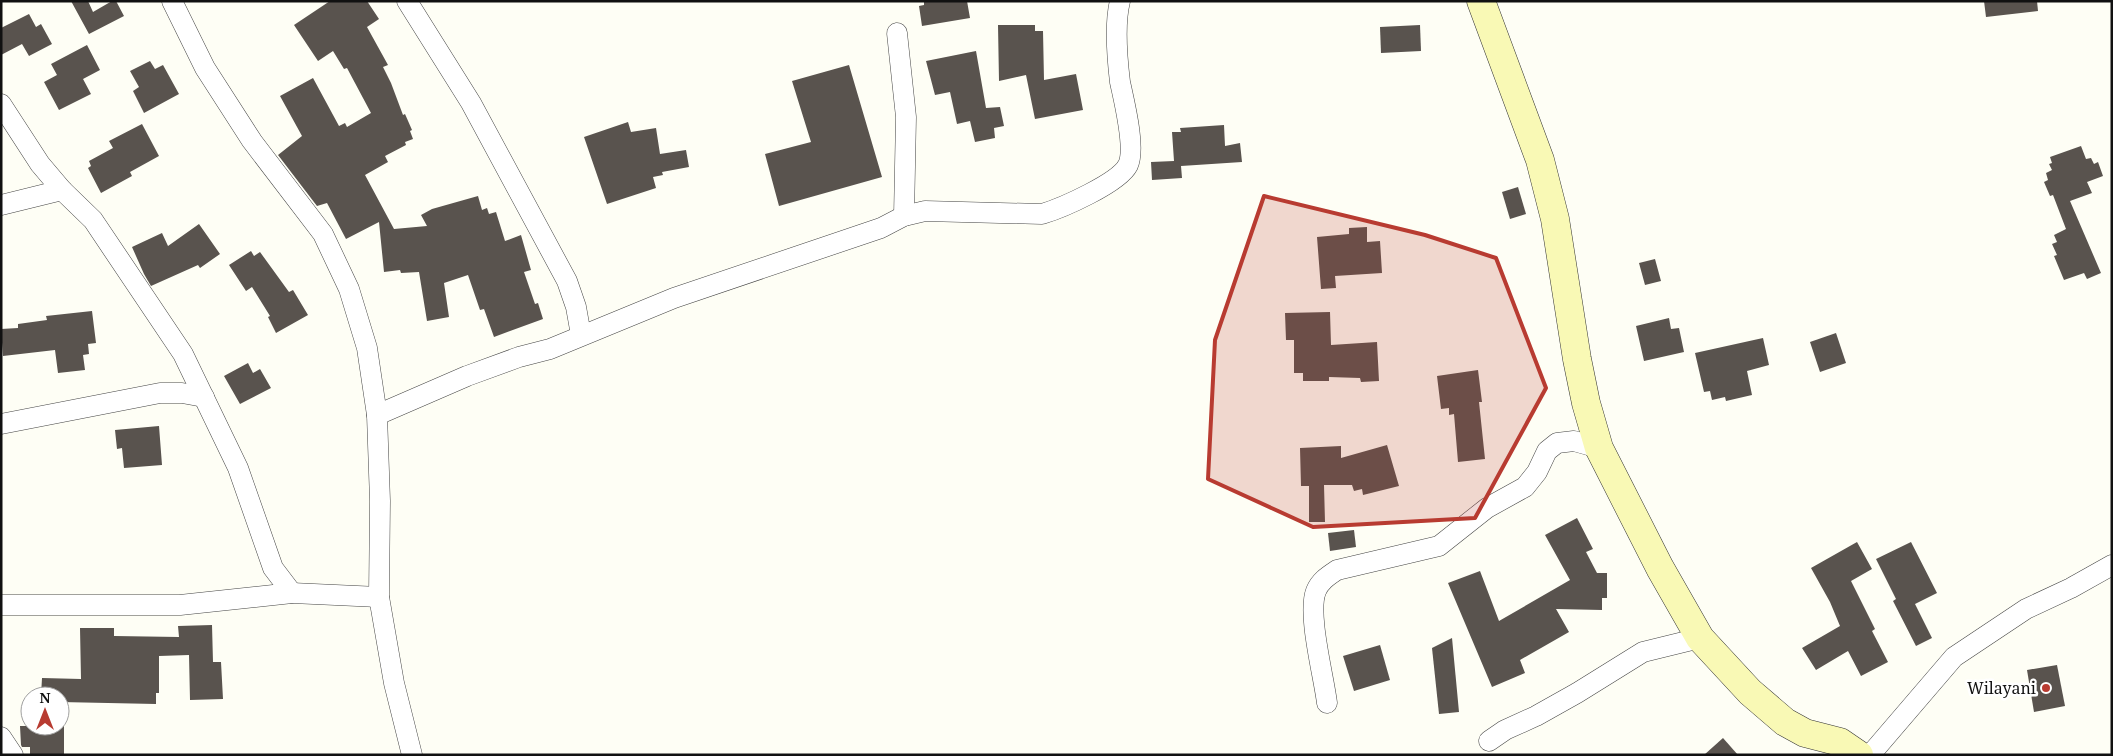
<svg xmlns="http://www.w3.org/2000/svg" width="2113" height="756" viewBox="0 0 2113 756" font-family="'Noto Serif',serif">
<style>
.building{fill:#59534e}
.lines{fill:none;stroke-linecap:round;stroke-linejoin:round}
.street-casing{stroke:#444;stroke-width:21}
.secondary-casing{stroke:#333;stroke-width:29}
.street{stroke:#fff;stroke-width:20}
.secondary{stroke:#f9f9b5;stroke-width:28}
.marked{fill:#b83b31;fill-opacity:0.2;stroke:#b83b31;stroke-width:4;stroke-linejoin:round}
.poi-dot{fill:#b83b31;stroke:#fff;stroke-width:2}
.labels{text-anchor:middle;stroke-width:5;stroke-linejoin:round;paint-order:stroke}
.poi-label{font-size:16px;fill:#111;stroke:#fff;text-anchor:end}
</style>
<rect width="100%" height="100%" fill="#fefef5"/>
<g class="building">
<polygon points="71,1 88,1 93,12 112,1 116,1 124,16 89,34"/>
<polygon points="330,1 367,1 379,19 367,27 388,65 383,67 391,83 403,115 405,114 412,130 410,131 413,139 405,142 406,145 385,156 388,162 365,175 394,229 427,226 421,215 432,209 478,196 482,210 487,208 489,214 496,212 505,241 521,235 531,270 524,272 535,304 538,303 543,319 494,337 484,309 480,310 468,275 444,283 449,317 427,321 419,272 401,273 400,270 384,272 379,222 346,239 327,203 317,206 278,155 302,136 280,96 313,78 339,126 345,123 347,127 371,113 347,68 344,69 333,51 318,61 294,25"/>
<polygon points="924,1 967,1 970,18 922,26 919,6 924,5"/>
<polygon points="1984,1 2037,1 2038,11 1986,17"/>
<polygon points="29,14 36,27 41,24 52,44 29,56 22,44 1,55 1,28"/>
<polygon points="998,25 1035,25 1035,31 1043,31 1044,80 1076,74 1083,110 1035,119 1026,75 999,81"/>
<polygon points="1420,25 1421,51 1381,53 1380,27"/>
<polygon points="87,45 100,70 83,79 91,94 59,110 44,82 57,75 51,64"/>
<polygon points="976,51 986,108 1000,107 1004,126 994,128 995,138 975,142 970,121 957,124 950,92 935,95 926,61"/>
<polygon points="150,61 155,69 163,65 179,94 144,113 133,91 139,87 130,71"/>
<polygon points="849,65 882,177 779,206 765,154 811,142 792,81"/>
<polygon points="628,122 631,132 656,128 660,154 686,150 689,167 662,172 663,175 653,177 656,188 607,204 584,137"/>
<polygon points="142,124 159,156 130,172 132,176 101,193 88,168 91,166 89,161 113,148 109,141"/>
<polygon points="1224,125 1225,146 1240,143 1242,162 1181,166 1182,178 1152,180 1151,162 1174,161 1172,132 1181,132 1180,128"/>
<polygon points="2081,146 2086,159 2091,158 2094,164 2098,162 2103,176 2087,182 2092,193 2070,201 2101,273 2087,279 2084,273 2064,280 2054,256 2057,255 2052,244 2057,242 2054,235 2066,229 2053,195 2050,196 2044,182 2048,180 2046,173 2052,170 2049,164 2052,163 2050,157"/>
<polygon points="1518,187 1526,214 1510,219 1502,192"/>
<polygon points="199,224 220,254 200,268 198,265 151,286 144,274 132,247 162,233 168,246"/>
<polygon points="1367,227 1367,242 1380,241 1382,273 1335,276 1336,288 1321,289 1317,237 1349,234 1349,228"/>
<polygon points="251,251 254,256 260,252 289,292 293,290 308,315 276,333 268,317 270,316 252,287 246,291 229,265"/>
<polygon points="1655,259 1661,281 1645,285 1639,263"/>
<polygon points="92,311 96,343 88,344 89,354 83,355 85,370 58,373 55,350 3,356 1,329 18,328 18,324 47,320 46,316"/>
<polygon points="1330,312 1331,345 1377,342 1379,381 1361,382 1360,378 1329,377 1329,381 1303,381 1303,373 1294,373 1294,340 1286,340 1285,313"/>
<polygon points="1669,318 1671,329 1679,328 1684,352 1644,361 1636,326"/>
<polygon points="1836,333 1846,363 1820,372 1810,342"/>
<polygon points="1763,338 1769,365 1747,371 1752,395 1726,401 1725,397 1712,400 1710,391 1704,392 1695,353"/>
<polygon points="248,363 253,373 260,369 271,388 240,404 224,376"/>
<polygon points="1478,370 1482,402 1479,402 1485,459 1458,462 1454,414 1449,415 1449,408 1441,409 1437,376"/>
<polygon points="159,426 162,465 124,468 122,448 117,449 115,430"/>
<polygon points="1387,445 1399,486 1363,495 1362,489 1354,491 1352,485 1324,485 1325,522 1309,522 1309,486 1301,486 1300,448 1341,446 1341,458"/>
<polygon points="1577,518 1593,549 1586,552 1597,573 1607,573 1607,598 1602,598 1602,610 1556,609 1569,632 1520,660 1525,673 1492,687 1448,583 1480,571 1499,621 1570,580 1545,535"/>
<polygon points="1354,530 1356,547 1330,551 1328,533"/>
<polygon points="1857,542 1872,569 1851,581 1875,629 1872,631 1888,662 1861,676 1848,651 1816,670 1802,648 1840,626 1830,602 1811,568"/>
<polygon points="1911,542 1937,593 1915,604 1932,638 1916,646 1893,601 1896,599 1876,559"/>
<polygon points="212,625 213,662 221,662 223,699 190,700 189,655 159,656 159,693 156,693 156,704 60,702 60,696 41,696 42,678 81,679 80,628 114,628 114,636 179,637 178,626"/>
<polygon points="1452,638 1459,712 1439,714 1432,648"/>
<polygon points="1380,645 1390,680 1354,691 1343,656"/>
<polygon points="2057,665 2065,706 2034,712 2027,670"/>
<polygon points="20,726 64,726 64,755 30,755 30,747 22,747 21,745"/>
<polygon points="1723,738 1738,755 1704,755"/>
</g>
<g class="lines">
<g class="street-casing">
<g id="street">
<polyline points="172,1 205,68 252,141 323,234 349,289 367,348 377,415 380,501 379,597 394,683 412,755"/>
<polyline points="407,1 471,103 567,281 576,307 581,335"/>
<polyline points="897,33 906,117 904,216"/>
<polyline points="1,104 40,164 62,190 93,220 183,354 238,468 273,568 292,593"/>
<polyline points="1,205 62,190"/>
<path d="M377 415 467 376 519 357 550 349 674 298 881 228 904 216 925 211 1042 214C1062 208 1119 183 1128 165 1136 148 1124 101 1120 82 1117 57 1114 25 1120 1"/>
<polyline points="1,424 160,393 182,393 204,397"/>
<polyline points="1,605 180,605 292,593 379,597"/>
<path d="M1327 703C1324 677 1307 614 1316 591 1320 581 1328 576 1337 570L1439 546 1487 508 1525 487 1537 472 1547 451 1557 443 1574 441 1599 448"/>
<polyline points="1,737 13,755"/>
<polyline points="1489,741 1505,730 1536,716 1577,693 1643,652 1700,638"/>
<polyline points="1870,755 1954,657 2026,609 2071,588 2112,565"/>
</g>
</g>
<g class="secondary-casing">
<polyline id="secondary" points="1481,1 1540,160 1555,219 1577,359 1586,403 1599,448 1660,568 1700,638 1750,692 1785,722 1805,733 1840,742 1859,755"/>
</g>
<use href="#street" class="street"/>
<use href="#secondary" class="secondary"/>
</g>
<path class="marked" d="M1264 196 1425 235 1496 258 1546 388 1475 518 1313 527 1208 479 1215 340Z"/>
<circle class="poi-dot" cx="2046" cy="688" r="5"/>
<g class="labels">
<g class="poi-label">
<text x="2036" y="694">Wilayani</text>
</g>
</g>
<rect width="2113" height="756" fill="none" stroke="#111111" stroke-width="5"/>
<g transform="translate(45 711)"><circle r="24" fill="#ffffff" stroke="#a0a0a0"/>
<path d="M0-4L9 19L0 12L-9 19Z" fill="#b83b31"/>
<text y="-8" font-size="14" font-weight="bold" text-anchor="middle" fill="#111111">N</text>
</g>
</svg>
